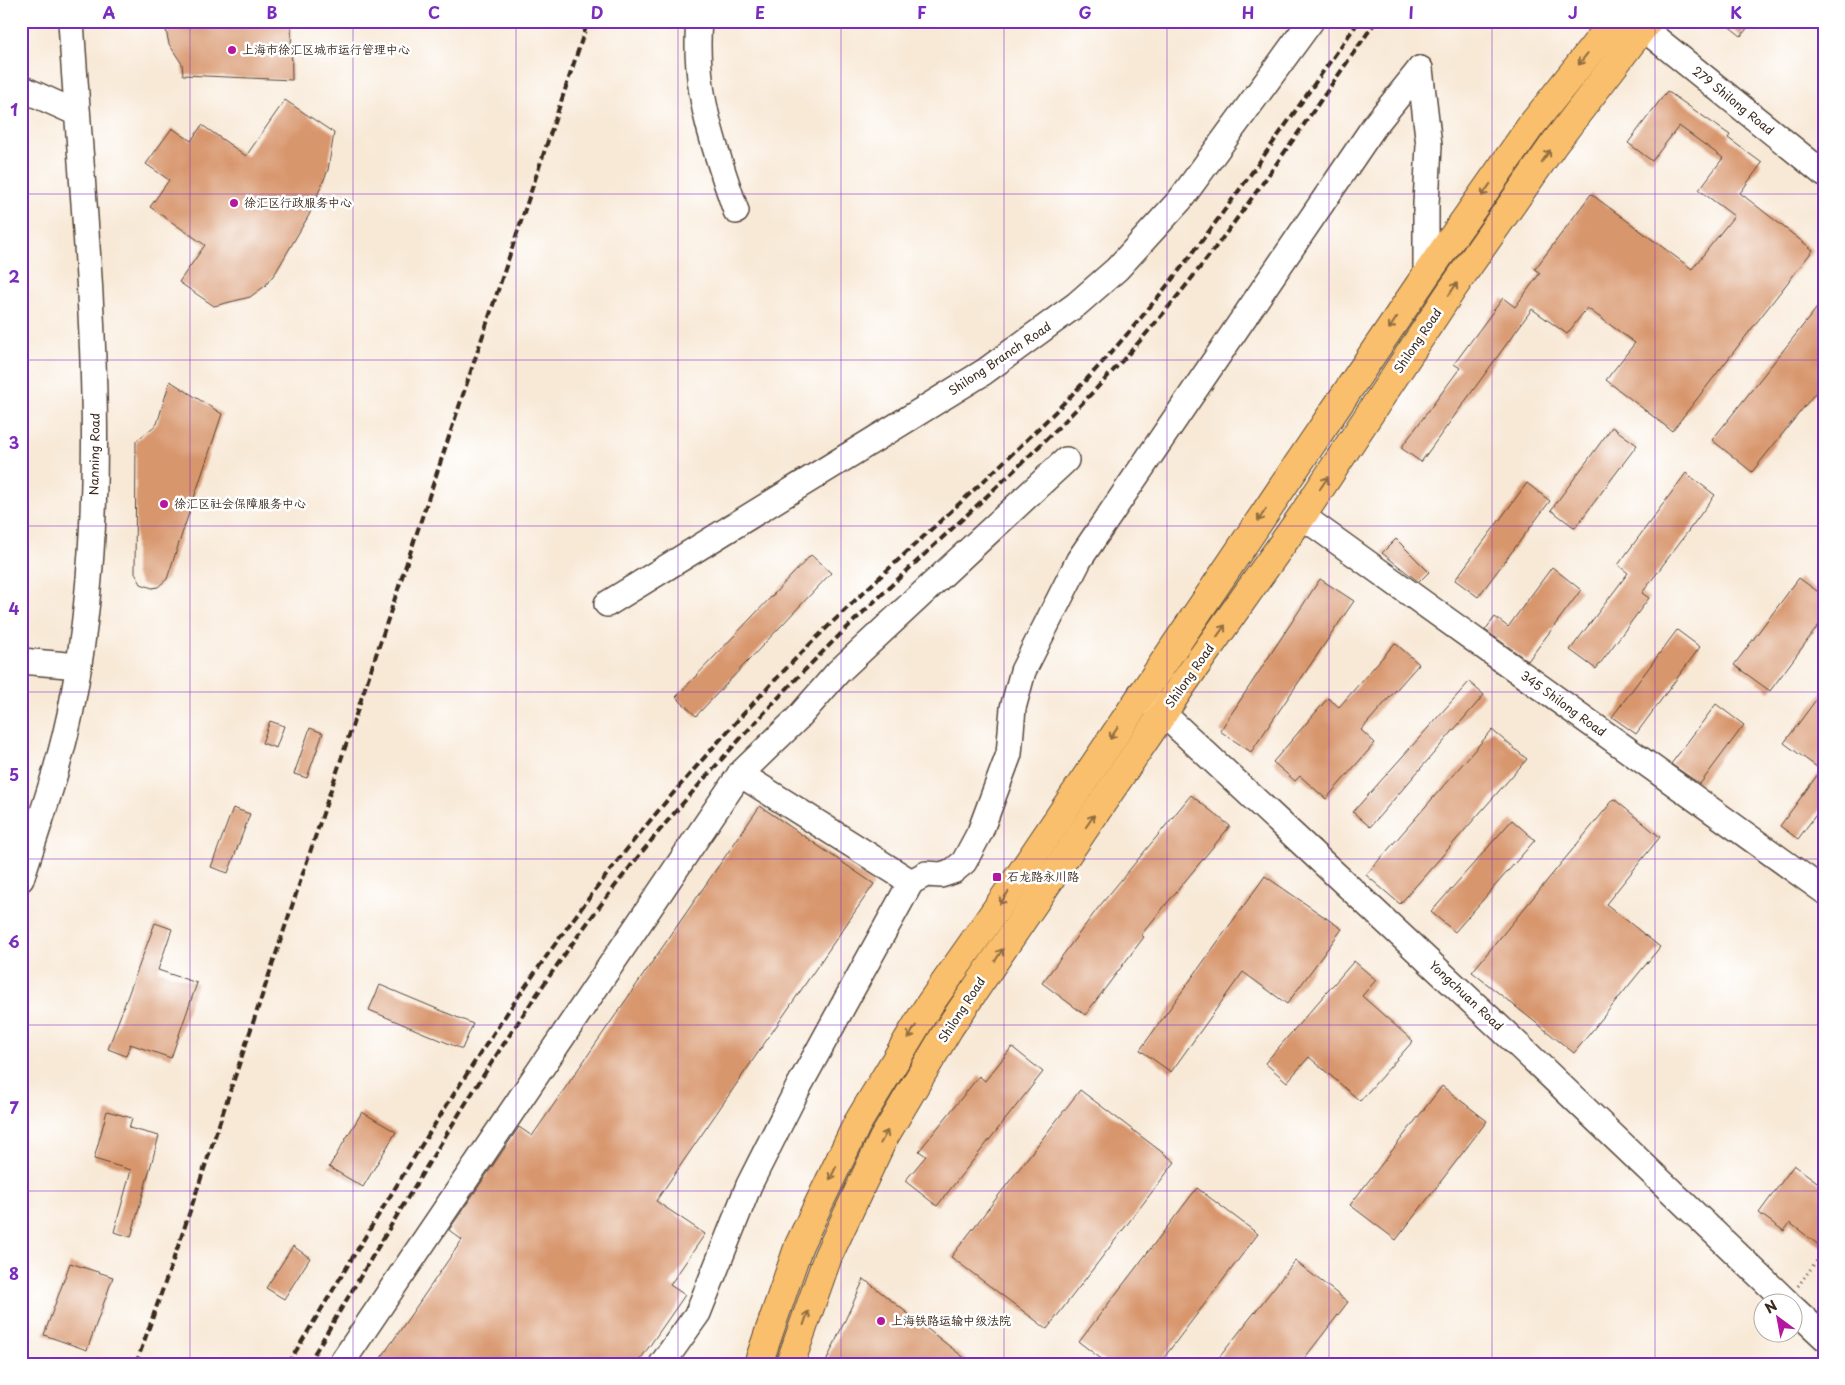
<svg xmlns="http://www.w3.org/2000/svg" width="1845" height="1385" viewBox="0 0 1845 1385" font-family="'Playpen Sans','LXGW WenKai TC',sans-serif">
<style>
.building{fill:#d8966d}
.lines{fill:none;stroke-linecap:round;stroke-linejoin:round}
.minor-casing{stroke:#57473a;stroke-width:28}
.major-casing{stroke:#57473a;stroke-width:30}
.path{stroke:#57473a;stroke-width:3;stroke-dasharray:1 4;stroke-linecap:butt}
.minor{stroke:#fff;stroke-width:25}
.major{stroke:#f9bf6c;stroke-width:28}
.rail{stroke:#3b2a1e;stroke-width:4;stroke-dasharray:8 4;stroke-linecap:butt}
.oneway{stroke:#906d41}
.grid{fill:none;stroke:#7b2cbf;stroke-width:1;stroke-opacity:0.55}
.poi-dot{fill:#b5179e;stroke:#fff;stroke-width:2}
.labels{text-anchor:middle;stroke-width:5;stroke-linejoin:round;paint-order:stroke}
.poi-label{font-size:12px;fill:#3b2a1e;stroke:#fff;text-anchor:start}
.street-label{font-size:12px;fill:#3b2a1e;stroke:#fff}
.neatline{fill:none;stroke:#7b2cbf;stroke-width:2}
.grid-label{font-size:16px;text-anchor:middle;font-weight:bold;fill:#7b2cbf}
</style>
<rect width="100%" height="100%" fill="#fff"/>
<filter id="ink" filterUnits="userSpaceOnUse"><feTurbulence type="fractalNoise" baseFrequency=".02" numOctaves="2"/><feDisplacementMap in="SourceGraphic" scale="10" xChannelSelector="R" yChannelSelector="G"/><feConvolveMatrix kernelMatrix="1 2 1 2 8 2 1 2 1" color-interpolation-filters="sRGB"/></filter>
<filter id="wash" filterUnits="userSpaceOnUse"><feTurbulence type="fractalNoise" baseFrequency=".0096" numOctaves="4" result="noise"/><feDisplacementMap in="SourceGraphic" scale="20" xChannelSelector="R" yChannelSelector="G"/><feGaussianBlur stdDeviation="1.12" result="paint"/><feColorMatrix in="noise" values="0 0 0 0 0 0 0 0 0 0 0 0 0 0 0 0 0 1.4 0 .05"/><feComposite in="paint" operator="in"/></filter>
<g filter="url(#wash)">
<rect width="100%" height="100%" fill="#f8e9d7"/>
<g id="blocks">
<g class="building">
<polygon points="164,21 291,21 292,80 183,75 182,64 169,44"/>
<polygon points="1722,21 1753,21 1741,36"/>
<polygon points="1667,91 1730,135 1728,138 1762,163 1740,193 1813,250 1672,431 1606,380 1635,343 1587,308 1567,334 1532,309 1421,462 1401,448 1460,368 1454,364 1503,298 1515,307 1540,273 1535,269 1591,194 1692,269 1734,216 1699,190 1723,158 1679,126 1652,161 1628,143"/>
<polygon points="285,100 334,133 328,170 309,215 276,272 265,286 250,297 214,306 179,282 205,245 150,207 169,180 146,164 172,128 191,141 202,125 246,156"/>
<polygon points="1824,299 1824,382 1752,472 1712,440"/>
<polygon points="170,381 222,414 167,579 158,587 152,588 141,584 135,573 136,441 157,424"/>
<polygon points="1612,427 1637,445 1575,528 1551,510"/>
<polygon points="1686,473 1715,495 1642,593 1649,598 1596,669 1570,650 1628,573 1618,565"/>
<polygon points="1527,483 1550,501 1478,597 1455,580"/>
<polygon points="1396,539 1429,572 1419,582 1382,553"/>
<polygon points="811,555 831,573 696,716 676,697"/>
<polygon points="1552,567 1581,590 1528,661 1485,630 1495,617 1508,627"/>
<polygon points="1799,578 1824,596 1824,618 1770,691 1734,665"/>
<polygon points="1320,579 1354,601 1251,752 1220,731"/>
<polygon points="1677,630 1700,647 1636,734 1612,717"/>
<polygon points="1395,643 1419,664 1361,730 1375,743 1326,799 1300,776 1295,781 1273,762 1328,698 1339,707"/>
<polygon points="1469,682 1484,695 1370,827 1353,812"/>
<polygon points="1824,689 1824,804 1798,839 1780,826 1821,770 1784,743"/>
<polygon points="1716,704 1744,725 1700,784 1671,764"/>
<polygon points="270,721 284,726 276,748 262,743"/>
<polygon points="310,728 323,733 307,778 294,774"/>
<polygon points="1492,730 1527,759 1400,904 1366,875"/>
<polygon points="1191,795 1230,826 1141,935 1144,937 1085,1015 1042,983 1098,908"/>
<polygon points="1614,799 1660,837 1606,904 1660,947 1574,1053 1472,972"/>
<polygon points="760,806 874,884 656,1201 705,1234 670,1285 685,1295 637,1364 377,1364 462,1240 449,1230 519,1127 532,1136"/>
<polygon points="233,808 250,814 228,873 211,867"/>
<polygon points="1512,820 1535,840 1455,932 1431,912"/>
<polygon points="1265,876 1342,929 1287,1004 1243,972 1171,1072 1140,1050"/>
<polygon points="155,923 172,929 158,970 197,983 171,1058 130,1044 126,1056 108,1049"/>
<polygon points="1354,961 1376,980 1362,996 1413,1041 1360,1101 1309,1057 1287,1082 1265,1063"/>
<polygon points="380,985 473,1024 462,1049 369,1010"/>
<polygon points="1012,1047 1043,1072 937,1206 905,1181 926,1156 919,1151 979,1076 985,1081"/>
<polygon points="1442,1086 1487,1121 1396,1240 1350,1205"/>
<polygon points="1080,1090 1175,1162 1047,1329 951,1257"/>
<polygon points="107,1111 132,1118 129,1128 159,1136 131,1237 114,1232 131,1170 94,1159"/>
<polygon points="362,1112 396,1132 363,1187 329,1167"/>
<polygon points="1794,1165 1824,1187 1824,1249 1790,1223 1784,1231 1759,1213"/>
<polygon points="1197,1188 1258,1234 1159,1364 1108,1364 1079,1342"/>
<polygon points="293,1246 310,1258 284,1299 266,1288"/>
<polygon points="1295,1261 1348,1302 1300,1364 1214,1364"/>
<polygon points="70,1263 113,1277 87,1350 44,1335"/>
<polygon points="864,1279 972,1364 825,1364"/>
</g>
</g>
</g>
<g filter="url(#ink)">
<use href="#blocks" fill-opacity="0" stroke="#57473a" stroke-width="1"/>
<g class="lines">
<g class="minor-casing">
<g id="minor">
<path d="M699 21C693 90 714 147 736 211"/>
<polyline points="1643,28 1824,174"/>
<polyline points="1420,69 1429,145 1426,204 1426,275"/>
<polyline points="21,88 77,113"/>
<polyline points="1302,516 1824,891"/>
<polyline points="607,604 984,372 1077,304 1117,269 1180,200 1311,21"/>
<polyline points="21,661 79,666"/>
<polyline points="1141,693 1514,1041 1787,1302"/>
<polyline points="740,774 911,882 926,874 941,875 953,871 964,862 980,832 1009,754 1013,708 1023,671 1079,560 1375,125 1420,69"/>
<path d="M21 879C40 820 62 760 73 699 115 475 85 246 71 21"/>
<polyline points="1792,1307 1824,1337"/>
<polyline points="341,1364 740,774 798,718 838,672 1066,460"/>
<polyline points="662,1364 698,1313 749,1185 799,1086 911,882"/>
</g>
</g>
<g class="major-casing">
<g id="major">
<polyline points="758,1364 799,1245 857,1124 927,1008 1011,888 1426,275 1530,127 1614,21"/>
<polyline points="790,1364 828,1256 883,1139 949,1028 1183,684 1302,516 1451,291 1554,144 1648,21"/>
</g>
</g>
<polyline class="path" points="1798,1286 1821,1255"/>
<use href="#minor" class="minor"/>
<use href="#major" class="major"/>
<g class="rail">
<polyline points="136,1364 181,1238 588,21"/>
<path d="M288 1364C407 1169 521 971 670 797 725 733 781 671 842 613 927 531 1018 454 1098 367 1195 261 1275 138 1359 21"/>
<path d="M308 1364C424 1172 535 973 683 803 738 740 795 678 855 620 940 538 1030 460 1110 374 1210 267 1292 140 1376 21"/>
</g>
</g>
<defs><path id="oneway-shaft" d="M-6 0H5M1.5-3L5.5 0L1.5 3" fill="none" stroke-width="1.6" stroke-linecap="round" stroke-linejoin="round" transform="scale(1.25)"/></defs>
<g class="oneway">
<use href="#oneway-shaft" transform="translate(1583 59) rotate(128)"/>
<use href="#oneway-shaft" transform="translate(1546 156) rotate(-55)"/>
<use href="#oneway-shaft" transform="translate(1486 190) rotate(125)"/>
<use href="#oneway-shaft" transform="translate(1453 289) rotate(-56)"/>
<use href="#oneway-shaft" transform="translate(1393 323) rotate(124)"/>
<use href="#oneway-shaft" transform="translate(1324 483) rotate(-56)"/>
<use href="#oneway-shaft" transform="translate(1262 515) rotate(124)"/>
<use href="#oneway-shaft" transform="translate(1221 631) rotate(-55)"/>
<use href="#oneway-shaft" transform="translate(1114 733) rotate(124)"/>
<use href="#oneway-shaft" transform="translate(1090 821) rotate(-56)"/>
<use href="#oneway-shaft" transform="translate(1004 898) rotate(125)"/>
<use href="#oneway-shaft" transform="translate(999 955) rotate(-56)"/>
<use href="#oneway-shaft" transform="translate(912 1032) rotate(121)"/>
<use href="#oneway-shaft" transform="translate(884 1137) rotate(-61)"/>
<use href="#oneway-shaft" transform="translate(833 1173) rotate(116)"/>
<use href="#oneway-shaft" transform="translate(806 1318) rotate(-71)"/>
</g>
</g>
<path class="grid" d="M190 21V1364M353 21V1364M516 21V1364M678 21V1364M841 21V1364M1004 21V1364M1167 21V1364M1329 21V1364M1492 21V1364M1655 21V1364M21 194H1824M21 360H1824M21 526H1824M21 692H1824M21 859H1824M21 1025H1824M21 1191H1824"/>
<g class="poi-dot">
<circle cx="232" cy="50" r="5"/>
<circle cx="234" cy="203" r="5"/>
<circle cx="164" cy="504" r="5"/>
<rect x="992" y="872" width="10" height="10" rx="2.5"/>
<circle cx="881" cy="1321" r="5"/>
</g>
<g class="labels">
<g class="poi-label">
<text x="242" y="54">上海市徐汇区城市运行管理中心</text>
<text x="244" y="207">徐汇区行政服务中心</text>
<text x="174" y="508">徐汇区社会保障服务中心</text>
<text x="1007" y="881">石龙路永川路</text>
<text x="891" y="1325">上海铁路运输中级法院</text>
</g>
<g class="street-label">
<text transform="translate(1733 101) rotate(39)" y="4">279 Shilong Road</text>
<text transform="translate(1418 341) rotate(-56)" y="4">Shilong Road</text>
<text transform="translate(1000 359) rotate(-34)" y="4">Shilong Branch Road</text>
<text transform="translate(95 454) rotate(-89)" y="4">Nanning Road</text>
<text transform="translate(1190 676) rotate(-55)" y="4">Shilong Road</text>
<text transform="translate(1563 704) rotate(36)" y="4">345 Shilong Road</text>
<text transform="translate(1466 996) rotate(43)" y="4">Yongchuan Road</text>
<text transform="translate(962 1010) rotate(-57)" y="4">Shilong Road</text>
</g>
</g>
<rect width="1845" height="1385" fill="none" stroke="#fff" stroke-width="55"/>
<g transform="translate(1778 1318) rotate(328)"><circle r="24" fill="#ffffff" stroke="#b1aaa5"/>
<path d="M0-4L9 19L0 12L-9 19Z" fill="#b5179e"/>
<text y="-8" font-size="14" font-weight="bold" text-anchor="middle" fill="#3b2a1e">N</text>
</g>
<rect x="28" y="28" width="1790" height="1330" class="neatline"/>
<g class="grid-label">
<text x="109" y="19">A</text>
<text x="272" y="19">B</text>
<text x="434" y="19">C</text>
<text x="597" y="19">D</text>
<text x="760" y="19">E</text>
<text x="922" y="19">F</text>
<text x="1085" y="19">G</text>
<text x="1248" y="19">H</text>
<text x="1411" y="19">I</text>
<text x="1573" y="19">J</text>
<text x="1736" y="19">K</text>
<text x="14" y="116">1</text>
<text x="14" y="283">2</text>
<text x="14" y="449">3</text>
<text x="14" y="615">4</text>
<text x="14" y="781">5</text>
<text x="14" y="948">6</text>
<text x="14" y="1114">7</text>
<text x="14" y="1280">8</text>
</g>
</svg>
